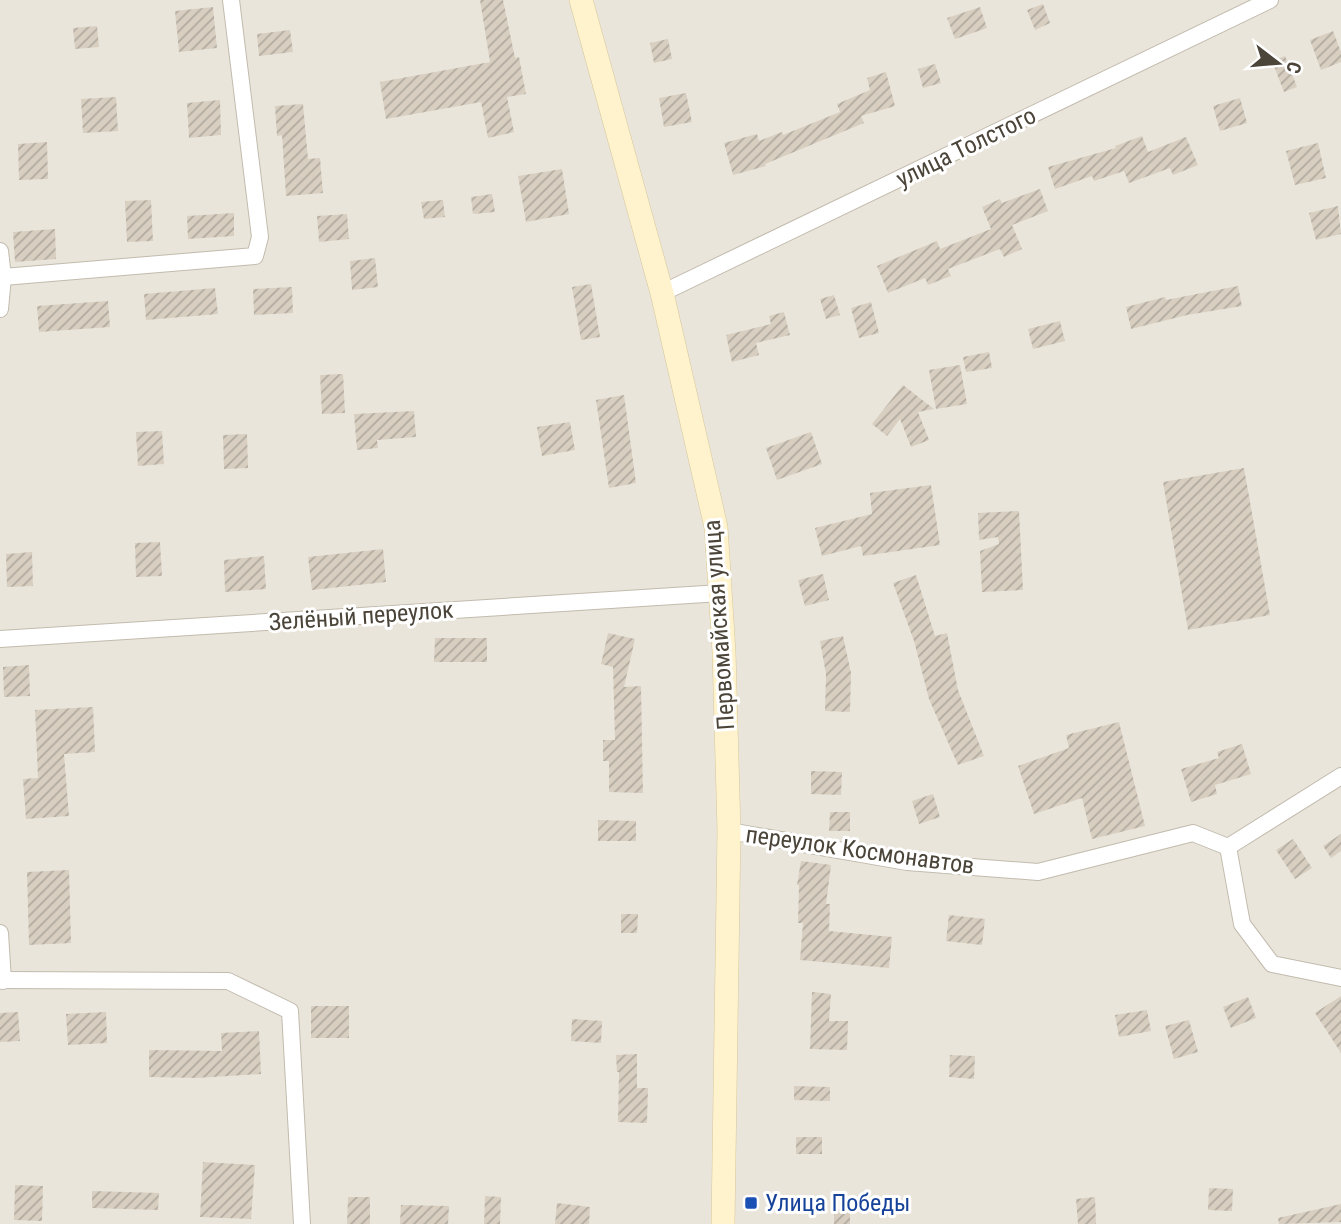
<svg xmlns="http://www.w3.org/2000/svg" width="1341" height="1224" viewBox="0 0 1341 1224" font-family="'Roboto Condensed',sans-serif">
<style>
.residential{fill:#eae5da}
.building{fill:url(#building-hatch)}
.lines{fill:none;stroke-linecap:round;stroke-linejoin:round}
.minor-casing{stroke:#c2bbae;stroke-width:18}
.secondary-casing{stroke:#d6c79b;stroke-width:24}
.minor{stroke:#fff;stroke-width:16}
.secondary{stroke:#fff3cd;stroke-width:23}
.transit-dot{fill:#1a4fb4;stroke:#fff;stroke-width:2.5}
.labels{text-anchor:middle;stroke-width:6;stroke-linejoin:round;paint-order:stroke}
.street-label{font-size:24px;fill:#4b4439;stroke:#fff}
.transit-label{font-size:24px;fill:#164399;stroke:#fff;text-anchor:start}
</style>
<defs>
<pattern id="building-hatch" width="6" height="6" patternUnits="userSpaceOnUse" patternTransform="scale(1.75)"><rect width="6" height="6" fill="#d8cfc1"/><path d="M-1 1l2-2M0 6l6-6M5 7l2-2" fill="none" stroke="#b1aa9e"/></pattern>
</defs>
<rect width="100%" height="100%" fill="#f6f3ec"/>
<rect class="residential" x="0" y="0" width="1341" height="1224"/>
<g class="building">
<polygon points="480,0 503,0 515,58 519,57 526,94 507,97 514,132 488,138 481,102 386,119 380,82 490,62"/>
<polygon points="1043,4 1050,23 1035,30 1027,10"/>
<polygon points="213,7 217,48 179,52 175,11"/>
<polygon points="980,7 987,28 955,39 947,18"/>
<polygon points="97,26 99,47 75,49 73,28"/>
<polygon points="290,30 293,52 259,56 257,34"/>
<polygon points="1333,31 1341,52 1341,62 1321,70 1310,40"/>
<polygon points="668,39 672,59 654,63 650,43"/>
<polygon points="1285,56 1297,87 1284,92 1272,61"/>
<polygon points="935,64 941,83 923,88 918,69"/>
<polygon points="886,72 895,106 861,116 864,123 765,164 766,166 733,175 724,143 757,134 759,141 782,132 783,135 840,112 837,104 870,90 867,78"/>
<polygon points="686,93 692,122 664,127 659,98"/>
<polygon points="116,97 118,131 83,133 81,99"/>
<polygon points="1240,98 1247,123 1220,131 1213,106"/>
<polygon points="220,100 221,135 189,138 187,103"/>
<polygon points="303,104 308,159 320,158 323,193 286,196 282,135 277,136 275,106"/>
<polygon points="1142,136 1148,152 1186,137 1198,165 1173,175 1170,168 1129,183 1124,171 1094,181 1092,176 1055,189 1048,167 1116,148 1115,146"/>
<polygon points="47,142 48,179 19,180 18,144"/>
<polygon points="1318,143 1326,178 1295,185 1286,151"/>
<polygon points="562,169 569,214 526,222 518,176"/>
<polygon points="1040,189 1048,211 1012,225 1022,249 1004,257 1000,249 948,269 951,276 928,285 925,278 888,293 877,266 937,241 940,249 991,229 982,207 1000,199 1002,203"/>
<polygon points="492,194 495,212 473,214 471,197"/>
<polygon points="151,200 153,241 127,242 125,201"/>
<polygon points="443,200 445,217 424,219 421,202"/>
<polygon points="1338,206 1341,234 1316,240 1309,213"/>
<polygon points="234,213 234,236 188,239 187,216"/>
<polygon points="347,214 349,239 319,242 317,216"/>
<polygon points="55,229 56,259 15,262 13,232"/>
<polygon points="375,258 378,287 352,290 350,261"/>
<polygon points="591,284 600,337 581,340 572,287"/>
<polygon points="1238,286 1242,306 1187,315 1131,329 1126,307 1165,297 1166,300"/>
<polygon points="292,287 293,313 254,315 253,289"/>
<polygon points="215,288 218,314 146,320 144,294"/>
<polygon points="834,295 840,315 826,319 820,299"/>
<polygon points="108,301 110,327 39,332 37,306"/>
<polygon points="871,302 879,333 859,338 851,308"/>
<polygon points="784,312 790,335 756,343 759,355 732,362 726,335 771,324 769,316"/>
<polygon points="1060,321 1065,341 1033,349 1028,329"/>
<polygon points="989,352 992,368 966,372 963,357"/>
<polygon points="960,365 967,404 936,409 929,370"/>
<polygon points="343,374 345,413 322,414 320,375"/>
<polygon points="903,385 934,409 918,412 929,440 911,447 900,419 887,436 872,424"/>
<polygon points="624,395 636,483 609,488 596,400"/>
<polygon points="414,411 416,437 377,440 378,448 357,450 354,414"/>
<polygon points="570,422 575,450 542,456 537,427"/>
<polygon points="162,431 164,464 138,466 136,432"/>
<polygon points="811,432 822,464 777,480 766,448"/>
<polygon points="247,434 248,468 224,469 223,435"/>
<polygon points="1244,468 1270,615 1188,630 1163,482"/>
<polygon points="931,485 940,545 863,556 861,546 822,556 815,528 872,514 870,493"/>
<polygon points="1019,511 1023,590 982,592 980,551 999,544 998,537 979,540 978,513"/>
<polygon points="160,542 162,576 136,577 135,543"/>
<polygon points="383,549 386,582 312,590 308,557"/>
<polygon points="32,552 33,586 7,587 6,554"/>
<polygon points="264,556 266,589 225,592 224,560"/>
<polygon points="823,574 829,600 805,606 798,580"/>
<polygon points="916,575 935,636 947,633 958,690 984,756 958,765 929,699 914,641 893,583"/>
<polygon points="608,633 635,639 624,687 641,686 643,793 609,792 609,761 603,761 603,740 615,740 613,667 601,664"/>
<polygon points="843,636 851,673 850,712 825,711 826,674 820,641"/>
<polygon points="435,638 487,638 487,662 434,662"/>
<polygon points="29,665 30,696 4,697 3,667"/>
<polygon points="93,707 95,752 64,754 69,816 26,819 23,779 38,778 35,710"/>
<polygon points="1119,722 1145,826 1092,839 1082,798 1034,814 1018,766 1069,748 1066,735"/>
<polygon points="1242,744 1251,774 1215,785 1217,794 1191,802 1181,769 1219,758 1217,752"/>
<polygon points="811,771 842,772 841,795 811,794"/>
<polygon points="933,794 940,817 919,824 912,801"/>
<polygon points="830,812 850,812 850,831 829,831"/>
<polygon points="598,820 636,821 636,841 598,841"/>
<polygon points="1341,834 1341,851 1331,858 1323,846"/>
<polygon points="1293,839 1312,868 1295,879 1276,850"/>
<polygon points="801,861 831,865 826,904 830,904 829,931 892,937 889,968 800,960 803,923 798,923 799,885 797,885"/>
<polygon points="69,870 71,943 29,945 27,872"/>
<polygon points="621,914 638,914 637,933 621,933"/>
<polygon points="949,915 985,919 982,945 946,941"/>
<polygon points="812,992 831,994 829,1021 848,1021 847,1050 810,1049"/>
<polygon points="1341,996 1341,1053 1315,1013"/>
<polygon points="1248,997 1256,1018 1231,1028 1223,1007"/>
<rect x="311" y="1006" width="38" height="32"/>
<polygon points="1147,1010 1151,1031 1119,1037 1115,1015"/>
<polygon points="18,1012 20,1041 0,1042 0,1013"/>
<polygon points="106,1012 107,1043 68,1045 66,1014"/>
<polygon points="572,1019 602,1021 601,1043 571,1041"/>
<polygon points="1189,1020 1198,1052 1174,1059 1165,1026"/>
<polygon points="259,1031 261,1074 197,1078 149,1077 149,1050 222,1051 221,1033"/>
<polygon points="637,1054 637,1088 648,1088 647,1123 618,1122 619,1072 617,1072 616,1055"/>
<polygon points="950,1055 975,1056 974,1079 949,1077"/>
<polygon points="794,1086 830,1087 830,1101 794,1100"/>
<rect x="796" y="1137" width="26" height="17"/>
<polygon points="203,1162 255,1165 251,1219 200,1217"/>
<polygon points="15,1185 43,1186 42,1221 14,1220"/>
<polygon points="1209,1188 1233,1189 1232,1211 1208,1210"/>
<polygon points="92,1191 159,1193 158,1210 92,1208"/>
<polygon points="485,1196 501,1197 500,1224 484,1224"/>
<polygon points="348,1197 370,1197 370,1224 347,1224"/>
<polygon points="1095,1197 1096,1224 1078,1224 1076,1199"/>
<polygon points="557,1203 590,1207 589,1224 555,1224"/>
<polygon points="1341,1204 1341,1222 1279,1224 1278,1218"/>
<polygon points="401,1205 449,1206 448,1224 400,1224"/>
<rect x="834" y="1209" width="16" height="15"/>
</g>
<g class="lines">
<g class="minor-casing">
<g id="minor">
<polyline points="0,251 3,277 0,309"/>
<polyline points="3,277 255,256 260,237 231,0"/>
<polyline points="662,293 1270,0"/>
<polyline points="0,639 721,593"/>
<polyline points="729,831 907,862 1038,872 1193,833 1228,847 1341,776"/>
<polyline points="1228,847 1242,924 1272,964 1341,978"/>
<polyline points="0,933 3,981"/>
<polyline points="0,980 228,981 290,1011 302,1224"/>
</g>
</g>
<g class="secondary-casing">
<polyline id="secondary" points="581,0 662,293 716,527 724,652 729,831 723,1224"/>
</g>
<use href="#minor" class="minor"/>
<use href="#secondary" class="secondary"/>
</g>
<rect class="transit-dot" x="744" y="1196" width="14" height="14" rx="3.5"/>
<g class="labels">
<g class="street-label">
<text transform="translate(966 147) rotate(-26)" y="8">улица Толстого</text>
<text transform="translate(361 616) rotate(-4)" y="8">Зелёный переулок</text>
<text transform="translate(719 625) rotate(-94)" y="8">Первомайская улица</text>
<text transform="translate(860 850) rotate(8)" y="8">переулок Космонавтов</text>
</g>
<g class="transit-label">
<text x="765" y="1211">Улица Победы</text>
</g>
</g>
<g transform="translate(1278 63) rotate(106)" stroke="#ffffff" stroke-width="5" paint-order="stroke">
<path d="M0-5L12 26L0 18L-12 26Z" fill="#4b4439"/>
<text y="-10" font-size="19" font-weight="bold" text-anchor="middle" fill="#4b4439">С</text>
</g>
</svg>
